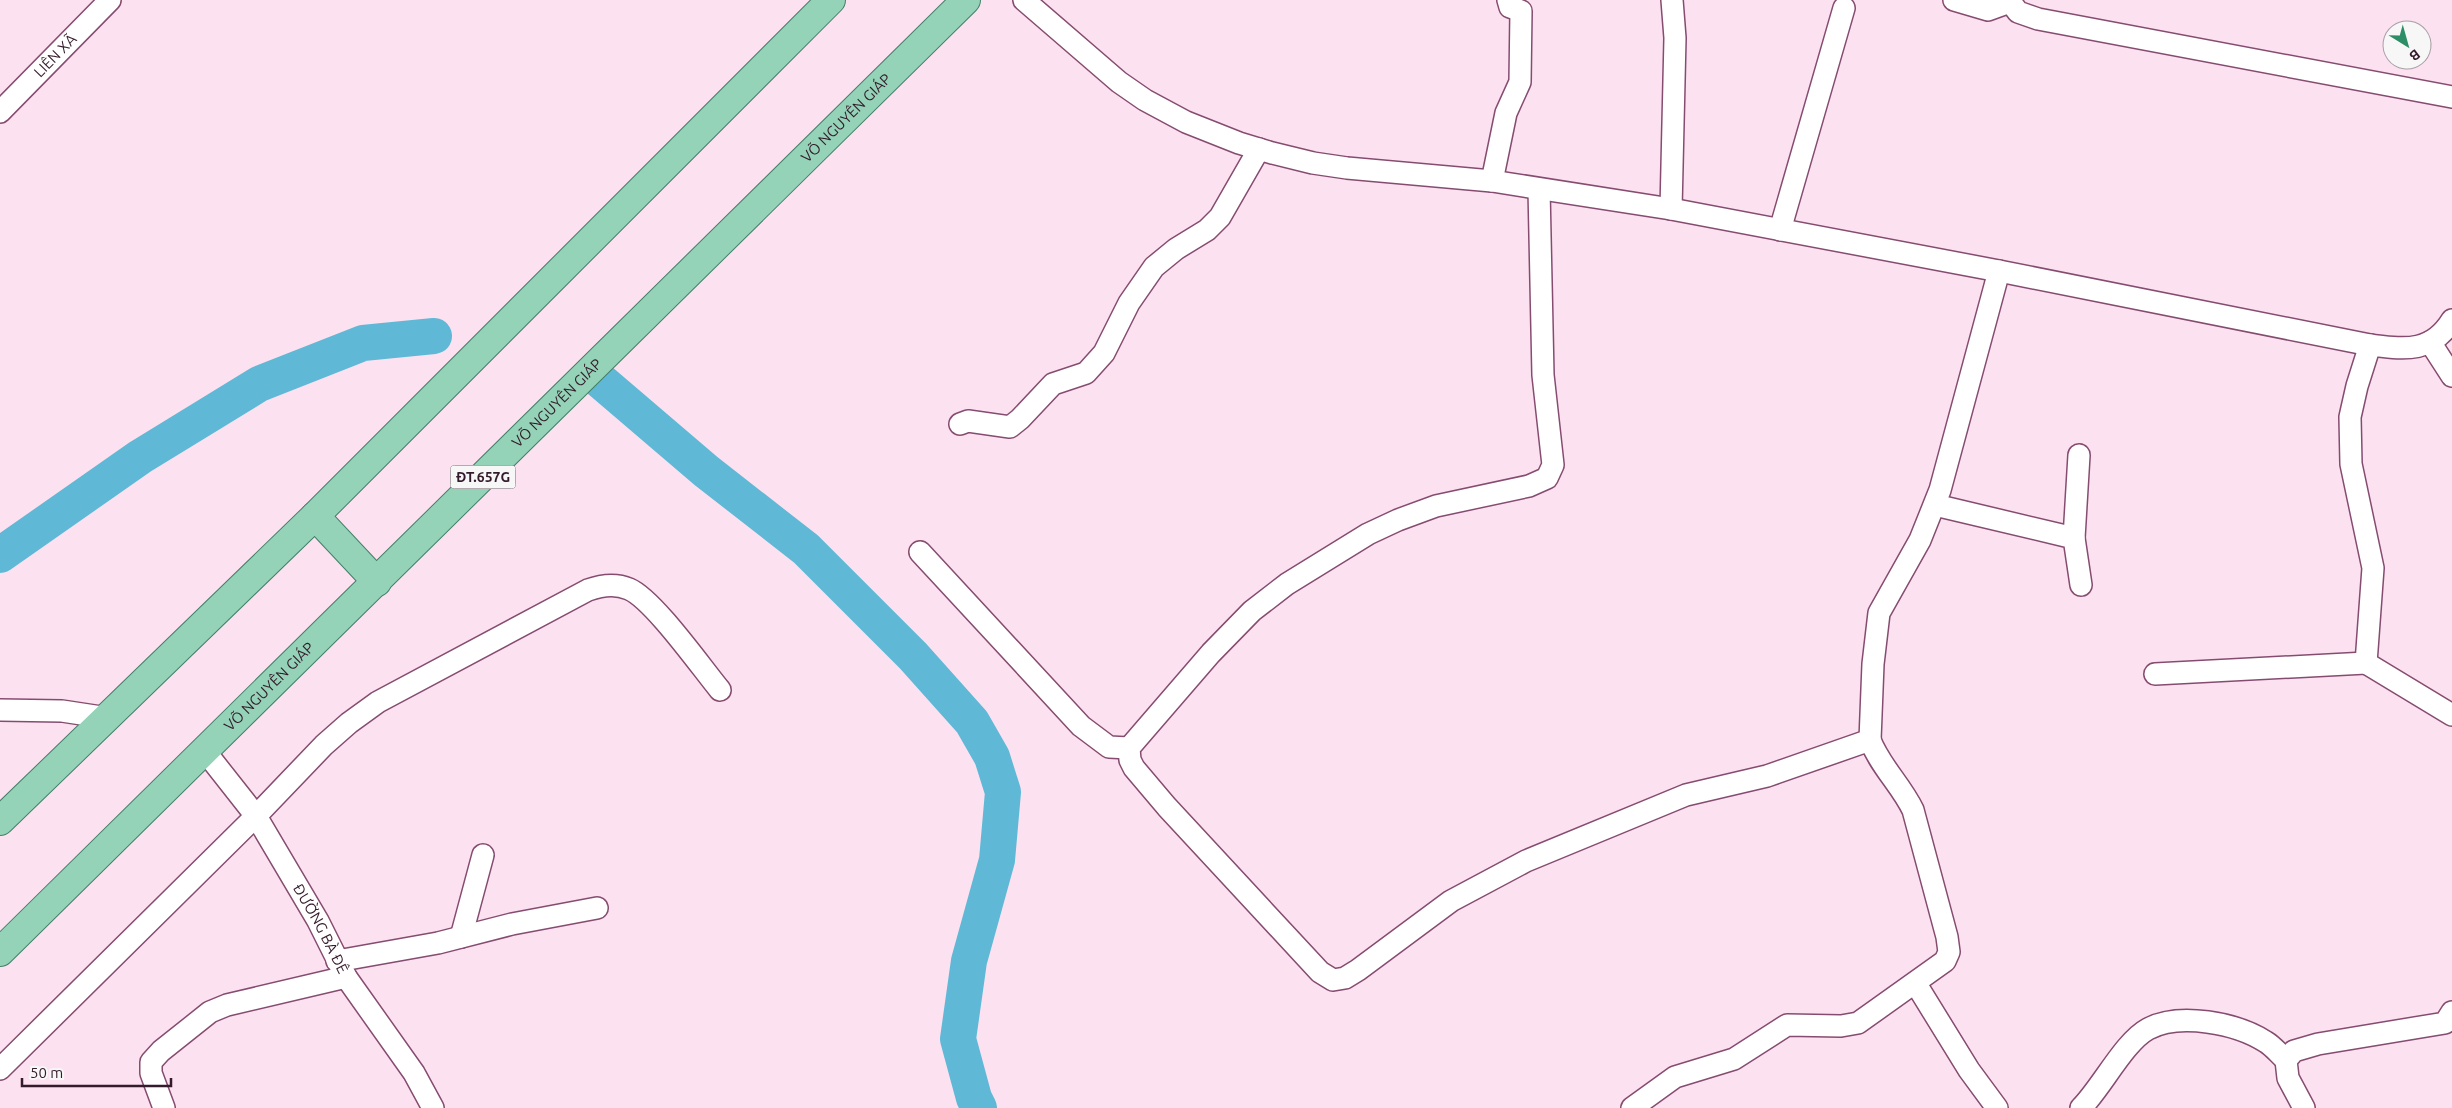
<svg xmlns="http://www.w3.org/2000/svg" width="2452" height="1108" viewBox="0 0 2452 1108" font-family="Ubuntu,sans-serif">
<style>
.lines{fill:none;stroke-linecap:round;stroke-linejoin:round}
.river{stroke:#5fb8d5;stroke-width:36}
.minor-casing{stroke:#864c70;stroke-width:24}
.major-casing{stroke:#447f67;stroke-width:30}
.minor{stroke:#fff;stroke-width:21}
.major{stroke:#94d3b8;stroke-width:28}
.labels{text-anchor:middle;stroke-width:4;stroke-linejoin:round;paint-order:stroke}
.shield{fill:#f7f7f7;stroke:#6e5d68;stroke-width:1}
.shield-label{font-size:14px;font-weight:bold;fill:#341b2b}
.street-label{font-size:15px;fill:#341b2b;stroke:#f7f7f7}
</style>
<rect width="100%" height="100%" fill="#fce1f1"/>
<g class="lines">
<g class="river">
<polyline points="596,377 706,471 806,549 913,656 972,722 992,757 1003,792 997,860 969,961 958,1039 974,1098 979,1108"/>
<polyline points="0,555 140,457 259,384 363,343 434,336"/>
</g>
<g class="minor-casing">
<g id="minor">
<path d="M1024 0 1119 82 1145 100 1186 122 1239 143 1272 153 1313 163 1347 168 1492 181 1671 209 1999 271 2370 345C2404 349 2431 354 2452 320"/>
<polyline points="1954,0 1988,10 2010,2"/>
<polyline points="2009,0 2018,12 2038,19 2452,97"/>
<path id="s1" d="M0 112 110 0"/>
<polyline points="1492,181 1506,113 1520,82 1521,11 1510,7 1508,0"/>
<polyline points="1539,189 1543,375 1553,465 1547,478 1529,486 1436,506 1398,520 1368,534 1287,584 1252,611 1211,653 1129,748 1130,760 1134,768 1167,807 1320,972 1333,980 1345,978 1358,970 1451,901 1526,861 1686,795 1767,776 1870,740 1873,664 1879,613 1920,540 1940,490 1999,271"/>
<polyline points="1671,209 1675,38 1672,0"/>
<polyline points="1780,230 1844,8"/>
<polyline points="2430,342 2452,376"/>
<polyline points="2370,345 2357,386 2350,417 2351,464 2373,568 2366,663 2452,715"/>
<polyline points="960,424 968,421 1010,427 1020,419 1053,384 1086,373 1104,353 1129,303 1154,267 1176,249 1207,230 1220,217 1259,149"/>
<polyline points="1935,505 2074,538 2081,585"/>
<polyline points="2074,538 2079,455"/>
<polyline points="920,552 1081,726 1109,747 1129,748"/>
<polyline points="2155,674 2366,663"/>
<polyline points="0,710 62,711 108,718"/>
<path id="s2" d="M204 750 256 816 318 921 346 977 414 1073 433 1108"/>
<polyline points="461,937 483,855"/>
<polyline points="337,961 438,943 512,924 597,908"/>
<polyline points="1916,984 1969,1070 1997,1108"/>
<path d="M0 1069 256 816 324 745 349 723 378 702 588 590C602 585 615 583 629 589 653 599 701 667 720 690"/>
<polyline points="164,1108 151,1073 151,1062 161,1051 210,1012 227,1005 346,977"/>
<path d="M1632 1108 1675 1077 1734 1059 1787 1025 1841 1026 1858 1023 1945 961 1949 952 1947 937 1913 810C1901 785 1880 766 1870 740"/>
<path d="M2081 1108C2102 1087 2124 1042 2148 1029 2179 1012 2237 1023 2266 1042 2273 1046 2279 1054 2286 1060"/>
<polyline points="2304,1108 2288,1078 2286,1060 2294,1051 2318,1044 2445,1023 2452,1012"/>
</g>
</g>
<g class="major-casing">
<g id="major">
<polyline points="315,516 377,582"/>
<polyline points="0,821 315,516 831,0"/>
<path id="s3" d="M0 952 966 0"/>
</g>
</g>
<use href="#minor" class="minor"/>
<use href="#major" class="major"/>
</g>
<g class="labels">
<rect class="shield" x="450.5" y="465.5" width="65" height="23" rx="4"/>
<g class="shield-label">
<text x="483" y="482">ĐT.657G</text>
</g>
<g class="street-label">
<text dy="5" stroke="none"><textPath href="#s1" startOffset="79">LIÊN XÃ</textPath></text>
<text dy="5" stroke="none"><textPath href="#s3" startOffset="1188">VÕ NGUYÊN GIÁP</textPath></text>
<text dy="5" stroke="none"><textPath href="#s3" startOffset="782">VÕ NGUYÊN GIÁP</textPath></text>
<text dy="5" stroke="none"><textPath href="#s3" startOffset="378">VÕ NGUYÊN GIÁP</textPath></text>
<text dy="5" stroke="none"><textPath href="#s2" startOffset="214">ĐƯỜNG BÀ ĐÊ</textPath></text>
</g>
</g>
<g transform="translate(2407 45) rotate(143)"><circle r="24" fill="#f7f7f7" stroke="#a99fa5"/>
<path d="M0-4L9 19L0 12L-9 19Z" fill="#2d8d66"/>
<text y="-8" font-size="14" font-weight="bold" text-anchor="middle" fill="#341b2b">B</text>
</g>
<path d="M22 1078v8h149v-8" fill="none" stroke="#341b2b" stroke-width="2.5"/>
<text x="30" y="1078" font-size="15" fill="#341b2b" stroke="#f7f7f7" stroke-width="4" paint-order="stroke">50 m</text>
</svg>
